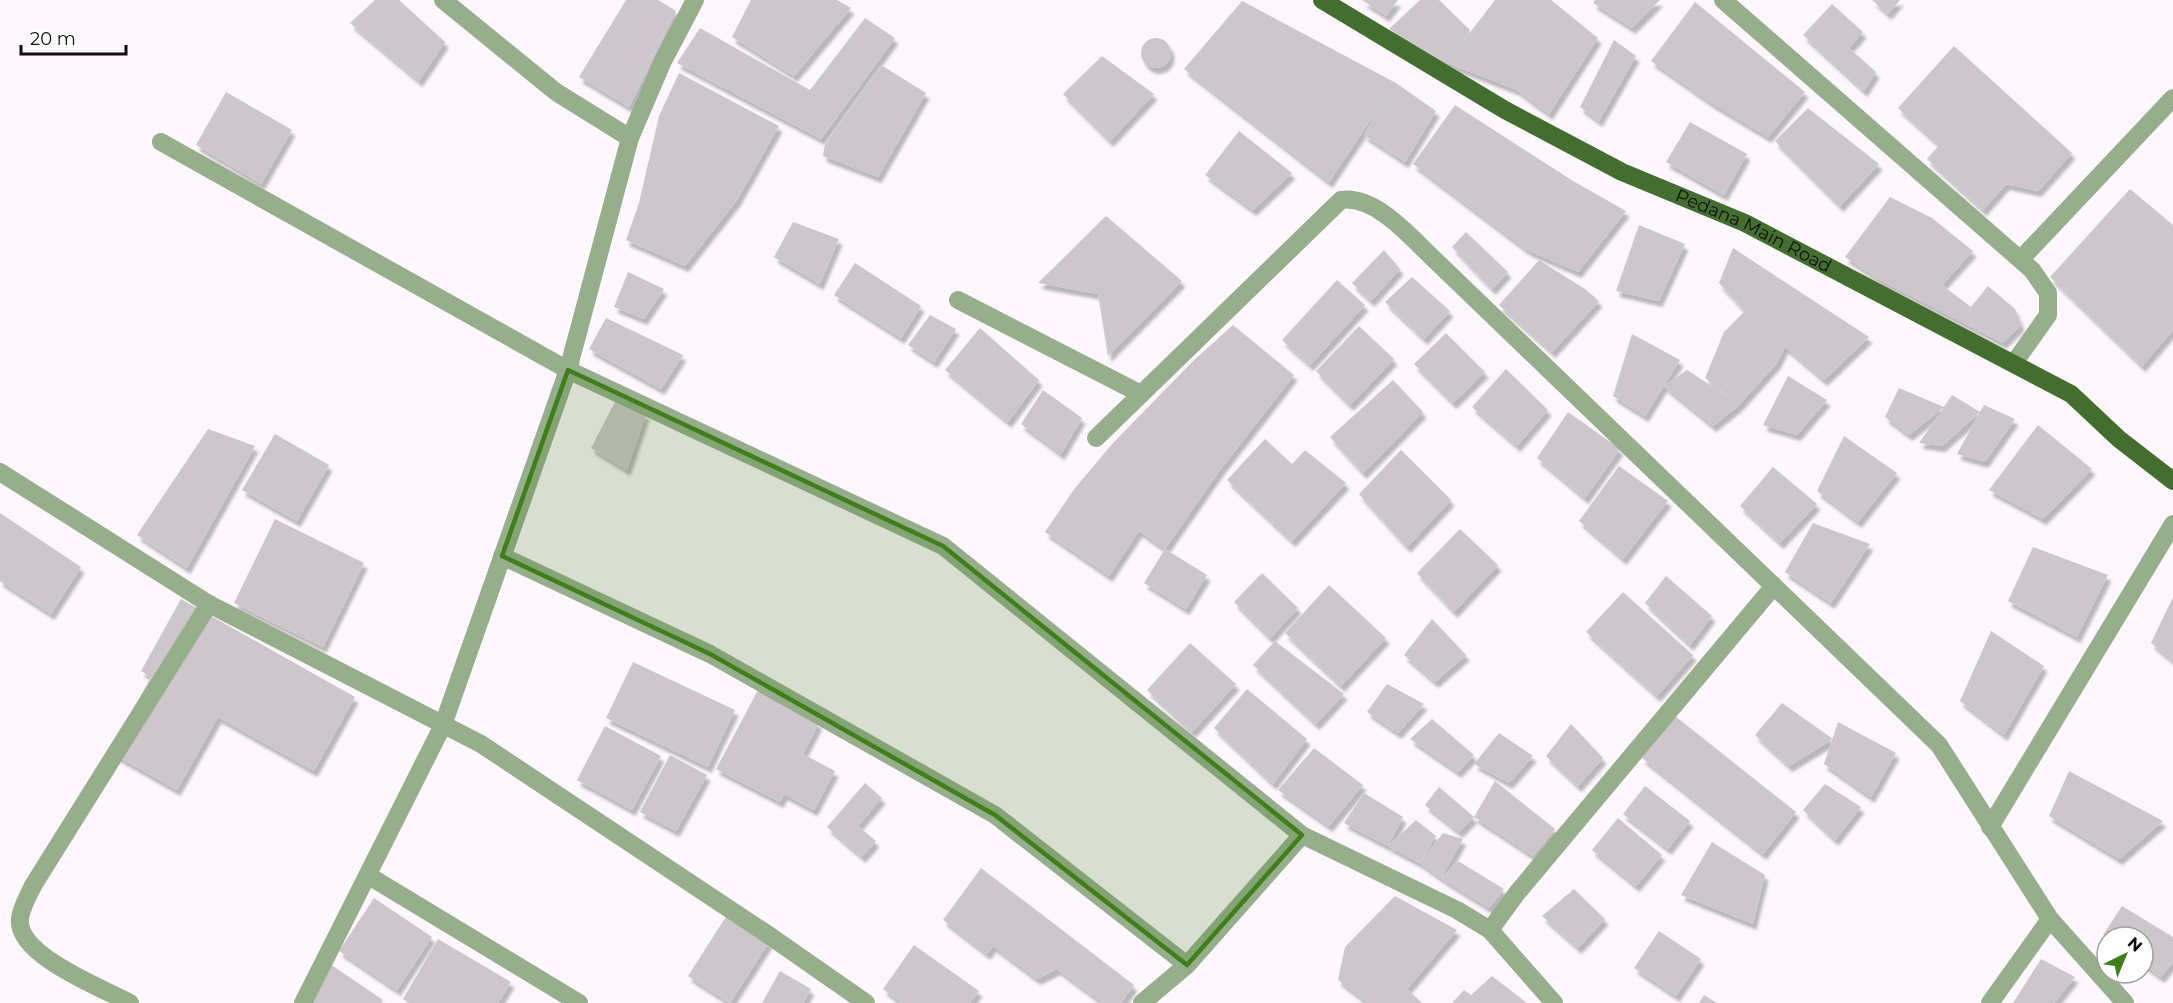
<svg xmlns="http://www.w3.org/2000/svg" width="2173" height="1003" viewBox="0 0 2173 1003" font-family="Montserrat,sans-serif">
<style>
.building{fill:#cdc7cc;filter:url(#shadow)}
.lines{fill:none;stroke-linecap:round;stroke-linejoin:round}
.minor{stroke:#96ae8c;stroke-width:18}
.major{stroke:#446e30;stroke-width:18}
.marked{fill:#407e1c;fill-opacity:0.2;stroke:#407e1c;stroke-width:4.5;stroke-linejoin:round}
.labels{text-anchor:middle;stroke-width:4.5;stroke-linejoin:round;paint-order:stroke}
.street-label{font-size:18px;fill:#110f11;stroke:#fff}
</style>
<defs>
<filter id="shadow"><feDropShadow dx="3.5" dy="6" stdDeviation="1.5" flood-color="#0004"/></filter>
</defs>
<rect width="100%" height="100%" fill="#fef7fd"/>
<g class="building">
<polygon points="375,0 399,0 445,42 419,81 350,23"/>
<polygon points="626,0 658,0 676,11 629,107 579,77"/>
<polygon points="751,0 837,0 851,8 794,76 732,37"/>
<polygon points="1362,0 1398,0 1386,16"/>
<polygon points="1420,0 1439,0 1470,30 1455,52 1495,0 1551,0 1598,38 1549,114 1517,90 1447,63 1389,29"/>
<polygon points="1595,0 1660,0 1632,28 1593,3"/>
<polygon points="1872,0 1900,0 1888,14"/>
<polygon points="1242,1 1396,83 1436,111 1405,162 1364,135 1390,91 1329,182 1184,69"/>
<polygon points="1695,2 1805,92 1768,137 1713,104 1651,61"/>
<polygon points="1832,4 1863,32 1849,48 1876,72 1864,91 1803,35"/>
<polygon points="865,18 895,38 821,139 677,63 700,28 810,90"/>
<circle cx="1156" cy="53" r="15"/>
<polygon points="1614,40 1636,56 1599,121 1580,107"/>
<polygon points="1954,46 2072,153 2038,191 2006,184 1983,210 1927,159 1939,145 1898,108"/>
<polygon points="1102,56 1154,94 1110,141 1063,94"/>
<polygon points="881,65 926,93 878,177 823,156 825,144"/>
<polygon points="679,73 779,126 737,200 685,266 626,240 639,203 659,116"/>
<polygon points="226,92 292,130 261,184 196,145"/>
<polygon points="1455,105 1573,181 1626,211 1578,272 1527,250 1413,164"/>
<polygon points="1808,108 1879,164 1840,206 1775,141"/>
<polygon points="1690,122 1747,154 1724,195 1666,162"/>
<polygon points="1239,131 1292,173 1253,210 1205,175"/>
<polygon points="2130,189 2173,225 2173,330 2142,366 2050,277"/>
<polygon points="1890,197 1932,218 1973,251 1942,285 1971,307 1988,286 2015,309 2021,325 2003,343 1878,279 1845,257"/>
<polygon points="1106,216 1182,281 1108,356 1098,294 1038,283"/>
<polygon points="793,222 839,239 820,284 774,257"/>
<polygon points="1639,225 1685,244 1659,301 1616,291"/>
<polygon points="1466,232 1508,272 1492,289 1452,247"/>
<polygon points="1733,248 1869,337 1824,380 1785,347 1777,363 1739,405 1713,426 1664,386 1687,370 1736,402 1705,378 1724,332 1745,311 1719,283"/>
<polygon points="1384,250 1400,269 1371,301 1352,283"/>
<polygon points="1539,260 1585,289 1599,301 1552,352 1499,305"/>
<polygon points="855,263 921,306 901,338 834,295"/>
<polygon points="628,272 664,289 644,319 614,307"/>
<polygon points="1412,277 1450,311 1424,339 1385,302"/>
<polygon points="1337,280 1365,305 1310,365 1282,340"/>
<polygon points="930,315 956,329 934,362 908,345"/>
<polygon points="606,318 683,355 661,389 589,349"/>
<polygon points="1233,325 1294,375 1220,470 1165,549 1139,531 1109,576 1045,532 1075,488 1113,443 1193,361"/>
<polygon points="1359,326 1394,359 1350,405 1316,371"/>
<polygon points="980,328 1039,380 1008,422 945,370"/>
<polygon points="1446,333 1485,372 1453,403 1414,364"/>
<polygon points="1632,334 1680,360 1645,416 1613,396"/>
<polygon points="1506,369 1548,410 1517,446 1472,407"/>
<polygon points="1788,376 1827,400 1797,435 1763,425"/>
<polygon points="1393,380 1423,412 1363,473 1330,437"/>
<polygon points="1899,388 1944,407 1952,395 1980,412 1984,405 2015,419 1985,462 1957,454 1980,412 1942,446 1919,443 1944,407 1909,435 1885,417"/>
<polygon points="1043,390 1082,418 1061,454 1021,424"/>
<polygon points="615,402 646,414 627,470 591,448"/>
<polygon points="1568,412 1620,449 1585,498 1537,458"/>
<polygon points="2038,425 2092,469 2043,519 1989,490"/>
<polygon points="208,429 255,446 187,568 137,535"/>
<polygon points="275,434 329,465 297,521 242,490"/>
<polygon points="1844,436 1897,473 1858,522 1817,491"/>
<polygon points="1265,439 1292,464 1305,450 1346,483 1292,541 1227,480"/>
<polygon points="1401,450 1451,500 1407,547 1359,494"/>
<polygon points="1619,466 1668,501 1623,559 1579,521"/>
<polygon points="1773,467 1817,504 1780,543 1740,506"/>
<polygon points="0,513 81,567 51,614 0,581"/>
<polygon points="275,519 364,563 323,647 234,603"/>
<polygon points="1813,523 1870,544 1831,603 1785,572"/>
<polygon points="1460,529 1498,565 1454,612 1417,573"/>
<polygon points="2033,547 2108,575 2077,637 2008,601"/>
<polygon points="1165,549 1207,575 1186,609 1144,583"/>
<polygon points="1262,573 1298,608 1270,638 1234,602"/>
<polygon points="1666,576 1712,616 1690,645 1645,603"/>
<polygon points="1329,585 1386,638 1341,686 1285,633"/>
<polygon points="1623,592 1693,655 1657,696 1586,632"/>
<polygon points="2173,597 2173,661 2151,643"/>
<polygon points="181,599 355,697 314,771 218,717 177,790 110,752 151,677 141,671"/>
<polygon points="1432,619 1466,655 1435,682 1404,655"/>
<polygon points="1991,631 2044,666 2004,735 1960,701"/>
<polygon points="1275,641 1344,694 1316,724 1253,665"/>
<polygon points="1190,643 1236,684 1192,732 1147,690"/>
<polygon points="633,662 735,710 708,767 606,718"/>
<polygon points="1387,684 1424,704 1398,733 1367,712"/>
<polygon points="1247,689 1307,739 1273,784 1214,728"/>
<polygon points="758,690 819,723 803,754 835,771 814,810 784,794 780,802 716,769"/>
<polygon points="1782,703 1833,739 1789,766 1755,735"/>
<polygon points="1675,716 1796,812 1763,854 1642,758"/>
<polygon points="1432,719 1474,755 1458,772 1410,739"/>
<polygon points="1838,722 1896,753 1871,797 1824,764"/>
<polygon points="1571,724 1603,758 1578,786 1546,756"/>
<polygon points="605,726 661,756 632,810 577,780"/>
<polygon points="1499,733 1533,756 1509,783 1474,764"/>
<polygon points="1314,748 1363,785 1329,826 1278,790"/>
<polygon points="670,755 707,775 676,831 640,812"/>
<polygon points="2069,771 2163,821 2119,859 2049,816"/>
<polygon points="1495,781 1555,829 1533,856 1474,817"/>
<polygon points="865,783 882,798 858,826 876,841 862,857 827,827"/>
<polygon points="1825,784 1861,807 1835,840 1803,810"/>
<polygon points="1645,786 1690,821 1668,849 1623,814"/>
<polygon points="1439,787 1474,817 1459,832 1425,805"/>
<polygon points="1364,793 1403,817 1388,846 1344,823"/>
<polygon points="1618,818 1662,855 1636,886 1592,850"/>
<polygon points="1416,820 1436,836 1420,863 1388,846"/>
<polygon points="1443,833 1463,839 1441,878 1458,861 1504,889 1489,908 1441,878 1420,863"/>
<polygon points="1712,842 1765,875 1753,924 1681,895"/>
<polygon points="981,868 1134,985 1121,1003 1103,1003 1057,969 1037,979 993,946 987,954 943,920"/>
<polygon points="1574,889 1605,919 1578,948 1542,916"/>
<polygon points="1395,896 1457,930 1407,989 1422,1003 1368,1003 1338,980 1345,947"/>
<polygon points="374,898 432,937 397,990 339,951"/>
<polygon points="2122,906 2173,937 2173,962 2161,977 2143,964 2143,937 2107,938 2103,935"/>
<polygon points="727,915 769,942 730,1003 688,976"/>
<polygon points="1659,931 1701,959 1676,996 1634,968"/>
<polygon points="438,939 511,982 498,1003 409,1003 403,999"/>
<polygon points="914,945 979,991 970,1003 902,1003 883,989"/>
<polygon points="2041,959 2075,977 2054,1003 2013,1003"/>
<polygon points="330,964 383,1000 381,1003 304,1003"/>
<polygon points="780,971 811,989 803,1003 762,1003"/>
<polygon points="1492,976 1527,1003 1452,1003 1464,990 1471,995"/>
<polygon points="1704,995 1717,1003 1699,1003"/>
</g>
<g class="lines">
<g class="minor">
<polyline points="443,0 556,92 630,138 663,61 695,0"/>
<polyline points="1723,0 2032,270 2048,293 2048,315 2014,363"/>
<polyline points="161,142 568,370 943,546 1302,835 1187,965 1142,1003"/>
<polyline points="2021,259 2173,98"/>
<polyline points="958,300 1141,394"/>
<path d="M1096 438 1341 200C1377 195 1413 240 1438 263L1939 745 2050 919 2125 1003"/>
<polyline points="0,472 209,604 481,744 767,934 866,1003"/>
<polyline points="502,556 710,654 995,815 1187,965"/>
<polyline points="1990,827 2173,524"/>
<polyline points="1302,835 1457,910 1490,930 1517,893 1774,586"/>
<polyline points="369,876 579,1003"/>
<polyline points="1490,930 1554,1003"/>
<path d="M130 1003C102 988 16 955 20 919 21 908 29 894 34 884L209 604"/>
<polyline points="303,1003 443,725 568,370 630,138"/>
<polyline points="1990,1003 2050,919"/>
</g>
<path class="major" id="s1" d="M1322 0 1505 110 1622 172 1745 223 2071 394 2119 439 2173 481"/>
</g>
<path class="marked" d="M568 370 943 546 1302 835 1187 965 995 815 710 654 502 556Z"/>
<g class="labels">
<g class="street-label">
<text dy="6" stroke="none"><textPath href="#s1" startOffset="490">Pedana Main Road</textPath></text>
</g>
</g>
<g transform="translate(2125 955) rotate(43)"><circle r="28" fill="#ffffff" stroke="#a09fa0" stroke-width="1.5"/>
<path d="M0-4.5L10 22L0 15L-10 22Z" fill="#407e1c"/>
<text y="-9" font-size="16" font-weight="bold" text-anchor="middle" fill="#110f11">N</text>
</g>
<path d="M21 45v9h105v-9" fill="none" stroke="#110f11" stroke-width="3"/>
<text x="30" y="45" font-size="18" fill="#110f11" stroke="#ffffff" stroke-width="4.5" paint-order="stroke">20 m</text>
</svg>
